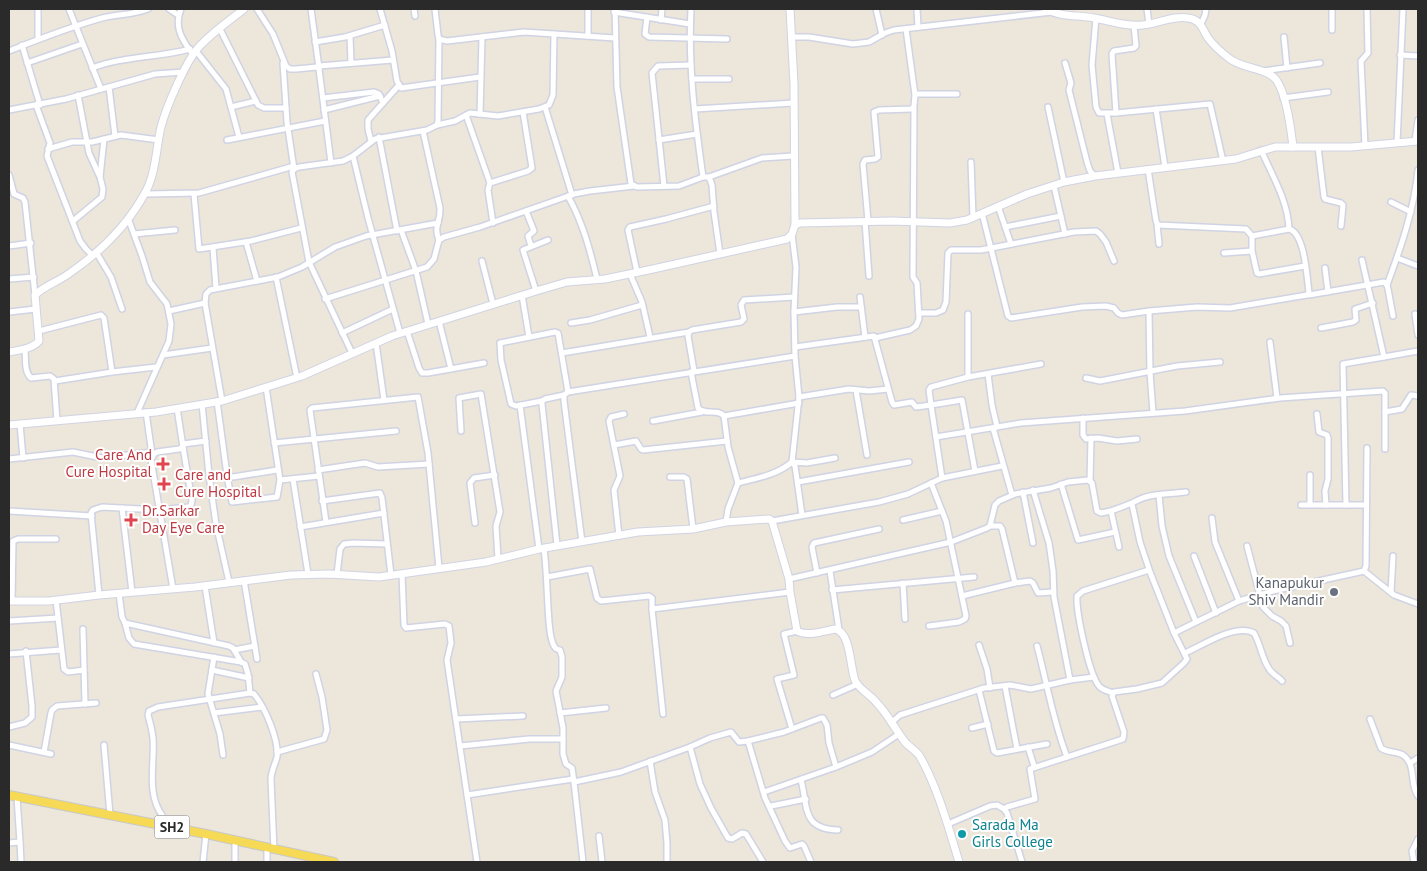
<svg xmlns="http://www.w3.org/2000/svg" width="1427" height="871" viewBox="0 0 1427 871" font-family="'PT Sans',sans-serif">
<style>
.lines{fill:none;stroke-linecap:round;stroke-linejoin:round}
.street-casing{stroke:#d0d3e3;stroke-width:8}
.secondary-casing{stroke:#d0d3e3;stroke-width:9}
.primary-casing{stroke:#c8c8c8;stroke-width:10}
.street{stroke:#fff;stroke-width:5}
.secondary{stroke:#fff;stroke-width:7}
.primary{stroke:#f6da56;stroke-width:8}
.health-dot{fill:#e0444e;stroke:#fff;stroke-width:2}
.worship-dot{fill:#6b7280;stroke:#fff;stroke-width:2}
.culture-dot{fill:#0f9aa8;stroke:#fff;stroke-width:2}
.labels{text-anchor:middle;stroke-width:4;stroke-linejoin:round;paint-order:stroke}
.shield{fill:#fff;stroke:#6a6a6a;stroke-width:1}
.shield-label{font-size:14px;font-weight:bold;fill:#2a2a2a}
.health-label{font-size:15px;fill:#be3a42;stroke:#fff;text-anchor:start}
.worship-label{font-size:15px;fill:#5b616d;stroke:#fff;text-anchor:end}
.culture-label{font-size:15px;fill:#0d838f;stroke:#fff;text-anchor:start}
</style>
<rect width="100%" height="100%" fill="#ece6db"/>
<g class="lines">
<g class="street-casing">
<g id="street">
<polyline points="38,9 38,39"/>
<polyline points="69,9 101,89"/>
<polyline points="169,9 178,15"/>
<path d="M181 9C174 26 181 38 191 52"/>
<polyline points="257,9 273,34 286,66 290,69 296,69 317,67 319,69 331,163"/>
<polyline points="311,9 319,68"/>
<polyline points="380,9 392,51 397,81 401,88 480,77"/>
<polyline points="414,9 415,16"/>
<polyline points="435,9 438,35 439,39 447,41 524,32 615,38"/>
<polyline points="615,9 617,87 631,184 637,187 679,186 703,177"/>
<path d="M691 9C688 65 695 121 703 177H709L712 185 714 212 720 254"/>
<polyline points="876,9 882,35"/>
<polyline points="917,9 918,27"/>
<polyline points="1147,9 1149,24"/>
<polyline points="1332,9 1332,30"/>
<polyline points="614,12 690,24"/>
<polyline points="647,17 645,34 649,37 727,39"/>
<polyline points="1096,18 1092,65 1096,107 1099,113 1116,113 1210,104 1223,161"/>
<polyline points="661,20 662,9"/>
<polyline points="1201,24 1205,15 1206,9"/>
<polyline points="220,29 258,105 264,108 286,108"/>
<polyline points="906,29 915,95"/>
<polyline points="350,36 351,63"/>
<polyline points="588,36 588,9"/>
<polyline points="791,37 809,37 853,44 869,42 885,33 894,30 1052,12"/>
<polyline points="1284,37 1287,68"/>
<polyline points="315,42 345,37 385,25"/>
<polyline points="22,45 40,105"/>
<path d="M9 51C39 39 70 27 102 18 117 14 133 15 148 9"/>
<polyline points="196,51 226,89 239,137"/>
<polyline points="1400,55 1418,56"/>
<polyline points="27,63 82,44"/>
<polyline points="283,63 287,122 294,169"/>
<polyline points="1065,63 1071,83 1069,90 1087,162 1090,171 1095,176"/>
<polyline points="319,66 393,60"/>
<path d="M92 68C124 56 157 58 190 49"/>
<polyline points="1263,71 1320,63"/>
<polyline points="692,79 729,79"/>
<polyline points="109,87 115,136"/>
<polyline points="78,95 89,153 99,175"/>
<polyline points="323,98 374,92 379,94 383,103"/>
<polyline points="1283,98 1328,92"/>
<polyline points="36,105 50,143 47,156 80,241 86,249 92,255"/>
<polyline points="231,107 256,101"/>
<polyline points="545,107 572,195"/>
<polyline points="1048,107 1064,182"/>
<polyline points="695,109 793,103"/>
<polyline points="1156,109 1165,167"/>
<polyline points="9,110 66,99 155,74 184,72"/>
<polyline points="324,110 380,96"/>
<polyline points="1116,113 1112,54 1114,51 1134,48 1136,46 1134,26"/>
<polyline points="480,114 482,37"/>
<polyline points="1107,114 1118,173"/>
<polyline points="466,115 490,183"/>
<polyline points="437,125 455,121 470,113 498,116 539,109 549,105 553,95 554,34"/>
<path d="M423 131 440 208C441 222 433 226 439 240"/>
<polyline points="379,137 397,231"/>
<polyline points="227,140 325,121"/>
<polyline points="659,140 697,134"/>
<polyline points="371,141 368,129 368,120 399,85"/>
<polyline points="1415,141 1418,120"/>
<polyline points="1397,143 1403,9"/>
<polyline points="1365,146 1361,61 1368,53 1367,9"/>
<polyline points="1318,147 1324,197 1325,199 1341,203 1343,205 1341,226"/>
<polyline points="48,149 72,142 92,142 121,135 159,140"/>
<polyline points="353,156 368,218 400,333"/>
<polyline points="971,162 973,217"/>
<polyline points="1148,169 1156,221 1158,225 1246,229 1252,236"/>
<polyline points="9,175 14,194 23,198 25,202 35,295"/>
<polyline points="709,177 762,158 793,156"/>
<polyline points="664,186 652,73 658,66 691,65"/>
<polyline points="1054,186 1065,234"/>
<polyline points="145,194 199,193 294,166"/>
<polyline points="194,194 199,249 251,241 301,228"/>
<path d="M568 196C583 223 590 250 597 279"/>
<polyline points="1391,202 1411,212"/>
<polyline points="998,206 1011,244"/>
<polyline points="526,211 534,231 528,236 531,246"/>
<path d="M982 213 1008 316 1011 318 1082 307 1106 306 1114 308 1118 313 1122 315 1149 311 1197 307 1230 308 1307 295 1309 293C1307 278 1305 233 1289 229 1288 201 1272 175 1261 150"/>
<polyline points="128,218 142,256 150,282 167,304 171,324 169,341 137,413"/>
<polyline points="73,221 102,197 103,189 100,177 104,139"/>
<polyline points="865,221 869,276"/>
<polyline points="868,221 863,164 865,160 875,159 878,157 874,112 879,110 912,109 914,106 915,95 917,94 957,94"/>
<polyline points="493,223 488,190 490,183 528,171 532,168 523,112"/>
<polyline points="1157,224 1159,244"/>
<polyline points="1005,227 1061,216"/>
<polyline points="1289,229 1252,236 1252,251 1257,273 1259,274 1305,266"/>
<polyline points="401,230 416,271 428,324"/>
<polyline points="134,234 175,230"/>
<polyline points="246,242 257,281"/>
<polyline points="9,246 31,243"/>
<polyline points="213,248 216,288"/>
<polyline points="96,252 111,277 122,309"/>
<polyline points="1224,253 1252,251"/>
<polyline points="1397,258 1418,266"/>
<polyline points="1362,260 1384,357 1418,351"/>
<polyline points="482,261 493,304"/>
<polyline points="1325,268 1328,292"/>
<polyline points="637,272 628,230 630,227 666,219 714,206"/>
<polyline points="630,274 642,302 650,337"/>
<polyline points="276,277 297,378"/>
<polyline points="9,279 34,277"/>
<path d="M1387 285C1401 247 1414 210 1418 170"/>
<polyline points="536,291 523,250 548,240"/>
<polyline points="522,295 529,337"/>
<polyline points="1309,295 1384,282 1387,285 1388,289 1393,316"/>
<polyline points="860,297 865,337"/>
<polyline points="325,299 427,267 434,259 439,240 444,237 480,227 574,194 590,191 634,186"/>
<polyline points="169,311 205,303"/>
<polyline points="1149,311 1150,372 1153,413"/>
<polyline points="9,312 36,309"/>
<polyline points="794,312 837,307 861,307"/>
<polyline points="919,313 936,313 943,310 946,302 948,253 951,250 981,250 1074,232 1096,231 1100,234 1106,242 1114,261"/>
<polyline points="968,314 968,377"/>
<polyline points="1415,314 1418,335"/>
<polyline points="439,321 451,369"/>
<polyline points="571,323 590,320 642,305"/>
<polyline points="1321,328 1353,322 1356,320 1355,309 1373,303"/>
<polyline points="39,331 101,315 104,318 112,372"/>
<polyline points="407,331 419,368 422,373 428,373 484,363"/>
<polyline points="342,333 393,309"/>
<polyline points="875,338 910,330 916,326 919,319 917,283 913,277 914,108"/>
<polyline points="1270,342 1277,398"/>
<polyline points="376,343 384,400"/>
<polyline points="795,347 874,336 892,402 894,405 912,402 916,407 931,405 929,390 931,387 968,377 1041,364"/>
<path d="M26 348 25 351C26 360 24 372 31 378L50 376 54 379 57 421"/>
<polyline points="352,353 309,262 292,172 294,169 299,167 343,161 353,156 375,139 427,130 437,125 438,121 439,39"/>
<polyline points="562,353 689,332"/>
<polyline points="163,355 212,348"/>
<polyline points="694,371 688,336 689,332 692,330 741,322 744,319 741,305 744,300 794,297"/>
<path d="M691 372 698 408C705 416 717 408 724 416L728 447 738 483"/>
<polyline points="988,374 992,405 997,427"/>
<polyline points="1086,378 1100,381 1177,366 1220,362"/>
<polyline points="55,381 112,372 156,367"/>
<polyline points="266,387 280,480 319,476"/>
<polyline points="856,390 867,455"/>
<polyline points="799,397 849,389 869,391 888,389"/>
<polyline points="217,401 227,475 233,477 277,470"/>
<polyline points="222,401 205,303 206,294 210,290 278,277 302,267 335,247 366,236 438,223"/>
<polyline points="542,401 516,406 511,404 501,360 500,343 555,332 558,333 568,392"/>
<polyline points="202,404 209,475 216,524 229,582"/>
<polyline points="520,405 539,549"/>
<polyline points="146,412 152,454"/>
<polyline points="1385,412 1402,409 1411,395 1418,396"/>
<polyline points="1317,414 1319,432 1327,435 1328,438 1328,479 1325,491 1326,505"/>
<polyline points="724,416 799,403"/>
<polyline points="1083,418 1083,435 1086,439 1098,438 1117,441 1137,439"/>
<polyline points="653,421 702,412"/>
<polyline points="20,424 23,458"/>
<polyline points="993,428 1012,495"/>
<polyline points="461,431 459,398 481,394 500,512 496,526 498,559"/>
<polyline points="936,437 1021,423 1185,411 1280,398 1383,391 1385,393 1385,449"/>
<polyline points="274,443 396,431"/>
<polyline points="183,444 206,441"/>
<polyline points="614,445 636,441 641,449 643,450 727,441"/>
<polyline points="9,459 73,452 102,458 152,452"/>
<polyline points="792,462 795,466 802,515"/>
<polyline points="793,462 807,463 835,458"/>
<polyline points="318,470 365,463 378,467 429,464"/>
<polyline points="227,476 232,502 277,497 280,480"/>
<polyline points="670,477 684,477 687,479 693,529"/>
<polyline points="942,478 931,405 962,400 975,471"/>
<polyline points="293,479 308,574"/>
<polyline points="1090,481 1091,438"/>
<polyline points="798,482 909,462"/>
<polyline points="931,483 942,511"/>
<polyline points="1061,484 1078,540 1115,532"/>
<polyline points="1033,490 1049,543 1053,571 1054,597 1070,680"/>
<polyline points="1023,492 1033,543"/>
<polyline points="1159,495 1162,526 1169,556 1196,622"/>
<polyline points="322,501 380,493 382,498 391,575"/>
<polyline points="1310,504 1310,475"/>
<polyline points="1301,505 1366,505"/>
<polyline points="1346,505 1343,364 1384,357"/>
<polyline points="122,508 132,592"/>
<polyline points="9,511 92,516"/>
<path d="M1111 511C1119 508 1128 505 1136 501 1150 493 1171 494 1186 492"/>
<polyline points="1212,518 1215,542 1239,601"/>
<polyline points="903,520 942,511 946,521 966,616 965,619 959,622 929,626"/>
<polyline points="772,521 879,502 908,494 942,478 1002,466"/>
<polyline points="326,522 310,410 312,408 418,397 428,453 439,568"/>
<path d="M726 522 728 509 738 483C757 478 777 475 792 462L799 397 795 356 794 312 796 267 792 234"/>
<polyline points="475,523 470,483 474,478 495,475"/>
<polyline points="990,526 1000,526 1002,529 1015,583"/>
<polyline points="300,527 384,513"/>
<polyline points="619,536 614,490 620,476 609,421 611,417 624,414"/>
<polyline points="582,542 564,401 564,395 568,392 795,356"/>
<polyline points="557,545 542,404 542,401 545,399 564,395"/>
<polyline points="1247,546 1263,607 1272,616 1281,621 1286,626 1290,643"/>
<path d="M544 548C547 573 547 597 549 622 550 630 550 639 554 646 556 649 556 649 560 650L562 657V677L556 691 563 728V754L566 764 572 768 574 782"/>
<polyline points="1194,556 1216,613"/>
<polyline points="830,571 839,630"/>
<polyline points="1364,571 1394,595 1418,604"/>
<polyline points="817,573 812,547 814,543 879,529"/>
<polyline points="337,574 340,549 344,544 353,543 387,544"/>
<polyline points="402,574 404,625 406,628 445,624 449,626 451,643 447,660 477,862"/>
<polyline points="547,577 590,569 597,598 601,601 649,596 652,598 652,609 790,592"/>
<polyline points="789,579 951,542 987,528 990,526 995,505 999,501 1015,494 1051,488 1068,482 1088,480 1092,483 1097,511 1101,513 1111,511 1119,547"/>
<polyline points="244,580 257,659"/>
<polyline points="903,583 905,619"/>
<polyline points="205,586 214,643"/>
<polyline points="173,589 151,460 154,454 157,452 179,449 183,447 177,408"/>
<polyline points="832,590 974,577"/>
<polyline points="1391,592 1393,556"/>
<polyline points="119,593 122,617 125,623 229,646 233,648 241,662"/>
<polyline points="99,595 91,513 93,510 102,507 159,510 189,507 191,505 192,501 183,447"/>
<polyline points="962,596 1015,583 1030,581 1033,583 1038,593 1053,592"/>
<polyline points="56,600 64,669 68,672 84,670"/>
<polyline points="12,601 13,541 18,539 56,539"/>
<polyline points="652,609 663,714"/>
<polyline points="9,621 58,618"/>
<path d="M125 623 129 638 134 644 241 662 245 664 248 674 250 693 254 694C265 707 279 740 277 757 275 765 271 771 271 780L274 850"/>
<polyline points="83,629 85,704"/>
<polyline points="1174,633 1239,601 1273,591 1364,571 1366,566 1367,448"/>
<polyline points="979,645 987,669 990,688"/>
<path d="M1037 646C1047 683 1053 721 1067 757"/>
<polyline points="234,650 255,646"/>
<path d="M1185 653C1203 645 1236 623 1254 633 1260 643 1262 658 1268 667 1271 674 1278 676 1282 681"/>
<polyline points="9,654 61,650"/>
<polyline points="214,657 208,694 220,734 223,755"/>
<polyline points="212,670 249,678"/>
<polyline points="1005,686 1017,749"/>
<polyline points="979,690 994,751 997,753 1047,744"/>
<path d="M1113 693C1108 691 1102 690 1099 686 1089 674 1076 612 1077 596L1083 591 1149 570"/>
<polyline points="833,695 858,684"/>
<polyline points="214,713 262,707"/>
<polyline points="560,713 606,708"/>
<polyline points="456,719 523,716"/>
<path d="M1370 719 1381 748C1387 753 1396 751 1403 755 1417 765 1409 784 1418 796"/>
<polyline points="891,723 900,715 984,688 1010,685 1031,689 1070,680 1094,677"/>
<polyline points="9,727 25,723 32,717 32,706 26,651"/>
<polyline points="972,728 988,724"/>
<polyline points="792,729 777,679 794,675 784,634 797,631"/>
<polyline points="748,741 784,732 821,718 823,718 827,725 829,743 836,767 764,792"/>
<polyline points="9,745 51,754"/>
<polyline points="104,745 110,815"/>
<polyline points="460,746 529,739 563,739"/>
<polyline points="690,747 700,784 711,808 728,838 732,839 742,833 746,834 763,862"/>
<polyline points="1028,747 1034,766"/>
<polyline points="44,752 51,713 52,710 57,706 96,703"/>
<polyline points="277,752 324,739 327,730 322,697 316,674"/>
<polyline points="650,761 655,792 665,820 667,843 667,862"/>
<polyline points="1410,763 1418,758"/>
<polyline points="836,767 872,752 899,734"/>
<path d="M801 780C808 806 801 829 838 830"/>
<polyline points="467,795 573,779"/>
<polyline points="771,806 806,799"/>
<polyline points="948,824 990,806 997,805 1004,809"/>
<path d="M161 825 162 815C146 793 155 763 153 738 152 730 150 722 148 715L149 711 158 707 250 693"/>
<polyline points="599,836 602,862"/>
<polyline points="20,842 21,862"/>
<polyline points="9,843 20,842 17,797"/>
<polyline points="203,862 206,834"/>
<polyline points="235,862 235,841"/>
<polyline points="267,862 267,849"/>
<polyline points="583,862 574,782 621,772 690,747 710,738 731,732 739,742 748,741 765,798 785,841 790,848 802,844 804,846 811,862"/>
<polyline points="1022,862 1007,813 1004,809 1007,807 1035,799 1030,769 1123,739 1124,732 1112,696 1114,692 1137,689 1162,683 1184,663 1187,659 1174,633 1150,572 1140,542 1132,504"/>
<polyline points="1414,862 1412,851 1418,839"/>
</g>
</g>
<g class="secondary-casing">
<g id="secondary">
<polyline points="790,9 794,84 795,225"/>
<path d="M1046 9C1060 17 1078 15 1094 18 1111 21 1126 27 1143 25 1158 24 1173 15 1188 18 1201 20 1202 28 1208 38 1214 46 1222 53 1230 59 1243 69 1269 68 1277 81 1286 95 1291 129 1293 147"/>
<path d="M9 352C19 350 32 349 39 341L35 295C44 286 57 282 67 275 98 254 127 226 145 193 156 174 156 148 161 127 166 108 185 63 198 48 211 33 229 21 244 9"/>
<polyline points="9,425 156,412 222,401 302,376 392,336 536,291 567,282 605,279 653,269 787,239 792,234 795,225 800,223 892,221 950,223 967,220 1027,194 1064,182 1095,176 1236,159 1275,147 1351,147 1418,141"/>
<path d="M9 601H49L99 595 195 587 291 575 329 574 379 577 486 562 539 549 638 532 693 529 726 522 769 519 772 521 789 579 790 592 797 631C808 637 823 631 835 629 851 632 850 668 855 680 858 689 870 694 876 702 887 713 895 729 905 742 909 747 915 750 919 755 937 785 949 829 959 862"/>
</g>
</g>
<g class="primary-casing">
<polyline id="primary" points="9,795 206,834 334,862"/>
</g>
<use href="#street" class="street"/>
<use href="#secondary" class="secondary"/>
<use href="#primary" class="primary"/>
</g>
<g class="health-dot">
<path d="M160.5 456.5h5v5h5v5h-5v5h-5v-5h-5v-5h5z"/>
<path d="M161.5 476.5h5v5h5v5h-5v5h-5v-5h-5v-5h5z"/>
<path d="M128.5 512.5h5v5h5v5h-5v5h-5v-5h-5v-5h5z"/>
</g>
<circle class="worship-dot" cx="1334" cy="592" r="5"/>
<circle class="culture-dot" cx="962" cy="834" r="5"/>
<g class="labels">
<rect class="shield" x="154.5" y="815.5" width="35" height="23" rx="4"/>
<g class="shield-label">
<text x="172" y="832">SH2</text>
</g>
<g class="health-label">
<text x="152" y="460" text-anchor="end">Care And<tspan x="152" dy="17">Cure Hospital</tspan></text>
<text x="175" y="480">Care and<tspan x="175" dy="17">Cure Hospital</tspan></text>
<text x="142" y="516">Dr.Sarkar<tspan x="142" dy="17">Day Eye Care</tspan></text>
</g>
<g class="worship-label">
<text x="1324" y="588">Kanapukur<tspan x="1324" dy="17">Shiv Mandir</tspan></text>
</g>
<g class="culture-label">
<text x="972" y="830">Sarada Ma<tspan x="972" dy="17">Girls College</tspan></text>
</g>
</g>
<rect width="1427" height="871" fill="none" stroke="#2a2a2a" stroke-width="20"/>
</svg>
